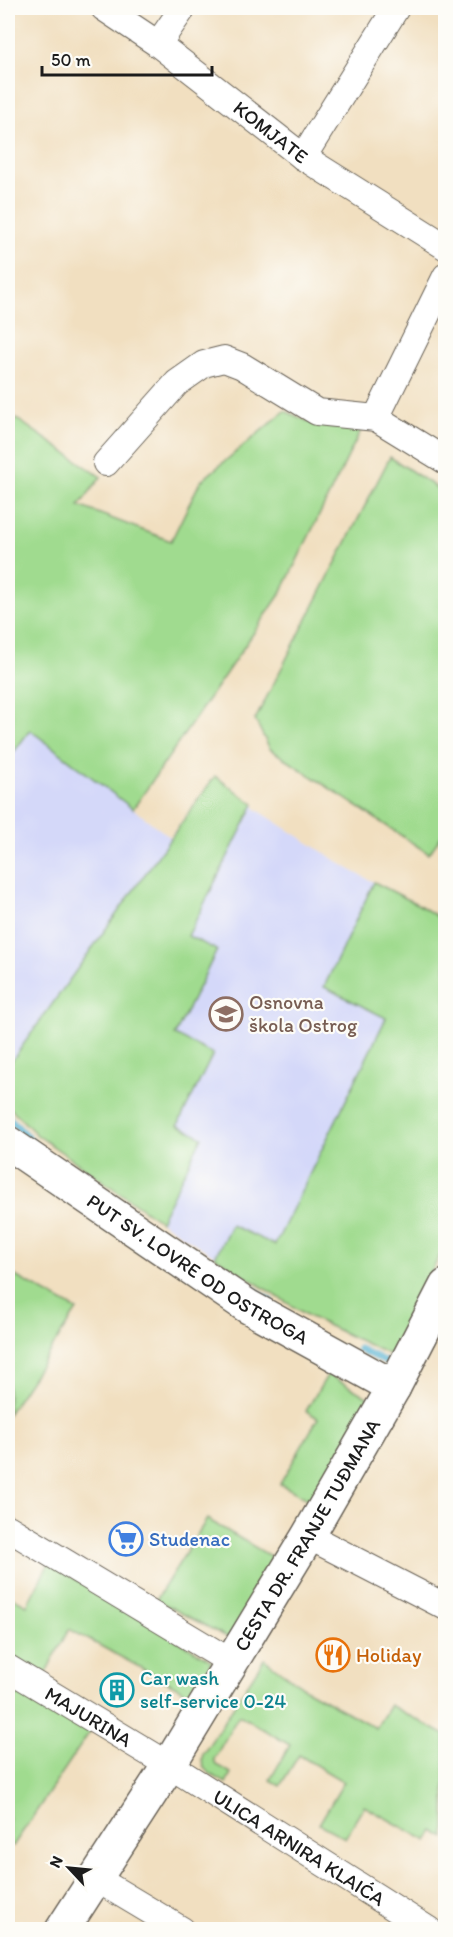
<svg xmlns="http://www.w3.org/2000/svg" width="453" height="1937" viewBox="0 0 453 1937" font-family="Itim,sans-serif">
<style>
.built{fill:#d4d8f9}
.green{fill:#a0db8f;stroke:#5e7c56;stroke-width:1.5}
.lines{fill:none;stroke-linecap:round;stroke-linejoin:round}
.stream{stroke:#54b2d3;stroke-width:7}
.street-casing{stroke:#676055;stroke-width:28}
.secondary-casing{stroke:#676055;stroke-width:36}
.street{stroke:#fff;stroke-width:26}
.secondary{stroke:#fff;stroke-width:33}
.labels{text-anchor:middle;stroke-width:4.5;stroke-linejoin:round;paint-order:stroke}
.street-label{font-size:20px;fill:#1c1c1c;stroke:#fdfcf7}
.education-label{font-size:20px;fill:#785e54;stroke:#fdfcf7;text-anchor:start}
.shop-label{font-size:20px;fill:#366cbe;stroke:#fdfcf7;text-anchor:start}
.food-label{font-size:20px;fill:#c56008;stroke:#fdfcf7;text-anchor:start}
.culture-label{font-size:20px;fill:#0d838f;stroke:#fdfcf7;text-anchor:start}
</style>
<rect width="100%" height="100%" fill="#fdfcf7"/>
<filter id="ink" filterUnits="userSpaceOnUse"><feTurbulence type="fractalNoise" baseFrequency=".0167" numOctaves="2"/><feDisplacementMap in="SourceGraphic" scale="12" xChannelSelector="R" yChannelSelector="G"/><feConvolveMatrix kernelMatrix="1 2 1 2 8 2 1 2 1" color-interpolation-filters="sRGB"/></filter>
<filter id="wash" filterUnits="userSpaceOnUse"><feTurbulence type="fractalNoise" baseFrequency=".008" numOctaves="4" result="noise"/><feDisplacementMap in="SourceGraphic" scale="24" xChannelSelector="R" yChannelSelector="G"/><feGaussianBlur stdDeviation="1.35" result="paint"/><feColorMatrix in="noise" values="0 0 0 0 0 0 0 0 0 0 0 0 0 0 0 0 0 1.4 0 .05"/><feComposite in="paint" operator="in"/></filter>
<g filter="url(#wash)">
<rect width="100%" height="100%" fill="#f1dfc0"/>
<polygon class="built" points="30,730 170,837 215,776 254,804 256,809 354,872 419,905 445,922 445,1170 361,1342 308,1316 160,1221 37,1135 8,1106 8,760"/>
<g class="green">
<polygon points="285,411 312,423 361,430 281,593 133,809 30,730 8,760 8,413 101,477 79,506 171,541 200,482"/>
<polygon points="390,457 445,493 446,829 429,854 270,749 255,720"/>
<polygon points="215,776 254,804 188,936 217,950 175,1035 213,1054 178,1125 202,1137 160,1221 37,1135 8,1106 8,1066"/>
<polygon points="374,882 419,905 446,922 445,1245 390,1355 308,1316 215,1257 231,1225 275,1245 386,1018 324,987"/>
<polygon points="8,1272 77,1310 8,1414"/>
<polygon points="328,1374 374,1401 313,1502 280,1484 318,1418 306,1411"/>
<polygon points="207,1519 277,1560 229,1638 156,1600"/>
<polygon points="49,1563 212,1661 193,1696 69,1629 45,1674 8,1654 8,1595 27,1605"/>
<path d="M264 1659 307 1690 376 1728 390 1705 445 1735V1838L433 1831 427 1841 364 1806 345 1838 319 1824 344 1782 299 1755 280 1786 270 1780 290 1745 239 1715 214 1759 216 1765 231 1773 226 1783C214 1776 198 1771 203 1754Z"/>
<polygon points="8,1679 91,1730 13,1846 8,1844"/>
</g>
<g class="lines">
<g class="stream">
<polyline points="8,1117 31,1141"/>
<polyline points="222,1269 270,1301"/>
<polyline points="359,1349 394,1366"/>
</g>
</g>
</g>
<g filter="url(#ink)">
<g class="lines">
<g class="street-casing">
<g id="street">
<path id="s1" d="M104 8 158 44 303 157 446 247"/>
<polyline points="158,44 183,8"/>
<polyline points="303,157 396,8"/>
<polyline points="446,276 376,418 446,461"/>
<polyline points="106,463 177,383 204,364 224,359 242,366 317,412 376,418"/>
<polyline points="8,1528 231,1662"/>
<polyline points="308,1536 446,1607"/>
<path id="s2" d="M8 1668 169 1765 429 1930"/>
<polyline points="95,1878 182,1930"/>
</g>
</g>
<g class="secondary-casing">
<g id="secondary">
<path id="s3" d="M8 1143 247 1306 394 1387"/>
<path id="s4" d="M62 1930 169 1765 308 1536 394 1387 446 1286"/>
</g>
</g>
<use href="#street" class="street"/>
<use href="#secondary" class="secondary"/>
</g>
</g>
<defs>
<g id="school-ring" transform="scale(1.725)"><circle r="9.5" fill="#fdfcf7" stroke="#8d6e63" stroke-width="1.5"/><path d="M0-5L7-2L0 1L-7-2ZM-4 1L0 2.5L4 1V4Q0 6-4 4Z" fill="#8d6e63"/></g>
<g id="supermarket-ring" transform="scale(1.725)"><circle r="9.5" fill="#fdfcf7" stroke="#3f7fe0" stroke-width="1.5"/><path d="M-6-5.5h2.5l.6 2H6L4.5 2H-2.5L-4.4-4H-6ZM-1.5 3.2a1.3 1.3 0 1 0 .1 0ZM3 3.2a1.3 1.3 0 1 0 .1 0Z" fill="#3f7fe0"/></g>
<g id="restaurant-ring" transform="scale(1.725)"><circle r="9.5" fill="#fdfcf7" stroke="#e8710a" stroke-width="1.5"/><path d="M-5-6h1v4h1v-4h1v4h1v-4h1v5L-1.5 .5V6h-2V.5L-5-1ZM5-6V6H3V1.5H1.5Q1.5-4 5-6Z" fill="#e8710a"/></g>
<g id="building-ring" transform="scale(1.725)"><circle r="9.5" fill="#fdfcf7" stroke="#0f9aa8" stroke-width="1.5"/><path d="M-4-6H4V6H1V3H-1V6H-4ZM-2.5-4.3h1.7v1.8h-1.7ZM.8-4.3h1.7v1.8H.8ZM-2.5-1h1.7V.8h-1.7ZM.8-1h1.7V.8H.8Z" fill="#0f9aa8"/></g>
</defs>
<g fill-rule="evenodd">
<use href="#school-ring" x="226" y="1014"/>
<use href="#supermarket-ring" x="126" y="1539"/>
<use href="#restaurant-ring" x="333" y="1655"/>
<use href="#building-ring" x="117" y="1690"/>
</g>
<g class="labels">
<g class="street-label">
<text dy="7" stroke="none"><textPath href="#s1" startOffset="208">KOMJATE</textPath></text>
<text dy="7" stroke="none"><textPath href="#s3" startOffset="228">PUT SV. LOVRE OD OSTROGA</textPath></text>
<text dy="7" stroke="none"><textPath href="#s4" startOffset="465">CESTA DR. FRANJE TUĐMANA</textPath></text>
<text dy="7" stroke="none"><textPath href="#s2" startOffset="94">MAJURINA</textPath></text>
<text dy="7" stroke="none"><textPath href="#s2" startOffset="342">ULICA ARNIRA KLAIĆA</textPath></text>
</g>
<g class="education-label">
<text x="249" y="1009">Osnovna<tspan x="249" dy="23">škola Ostrog</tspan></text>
</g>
<g class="shop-label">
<text x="149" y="1546">Studenac</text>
</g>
<g class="food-label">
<text x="356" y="1662">Holiday</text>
</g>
<g class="culture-label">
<text x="140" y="1685">Car wash<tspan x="140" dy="23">self-service 0-24</tspan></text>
</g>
</g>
<rect width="453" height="1937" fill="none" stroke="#fdfcf7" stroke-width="30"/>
<g transform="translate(69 1868) rotate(296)" stroke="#fdfcf7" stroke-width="4.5" paint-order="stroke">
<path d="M0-4.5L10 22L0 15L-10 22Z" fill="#1c1c1c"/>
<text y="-9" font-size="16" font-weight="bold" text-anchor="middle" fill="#1c1c1c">N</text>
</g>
<path d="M42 66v9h170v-9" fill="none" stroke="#1c1c1c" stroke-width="3"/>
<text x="51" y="66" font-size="18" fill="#1c1c1c" stroke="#fdfcf7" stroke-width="4.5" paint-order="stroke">50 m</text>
</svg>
